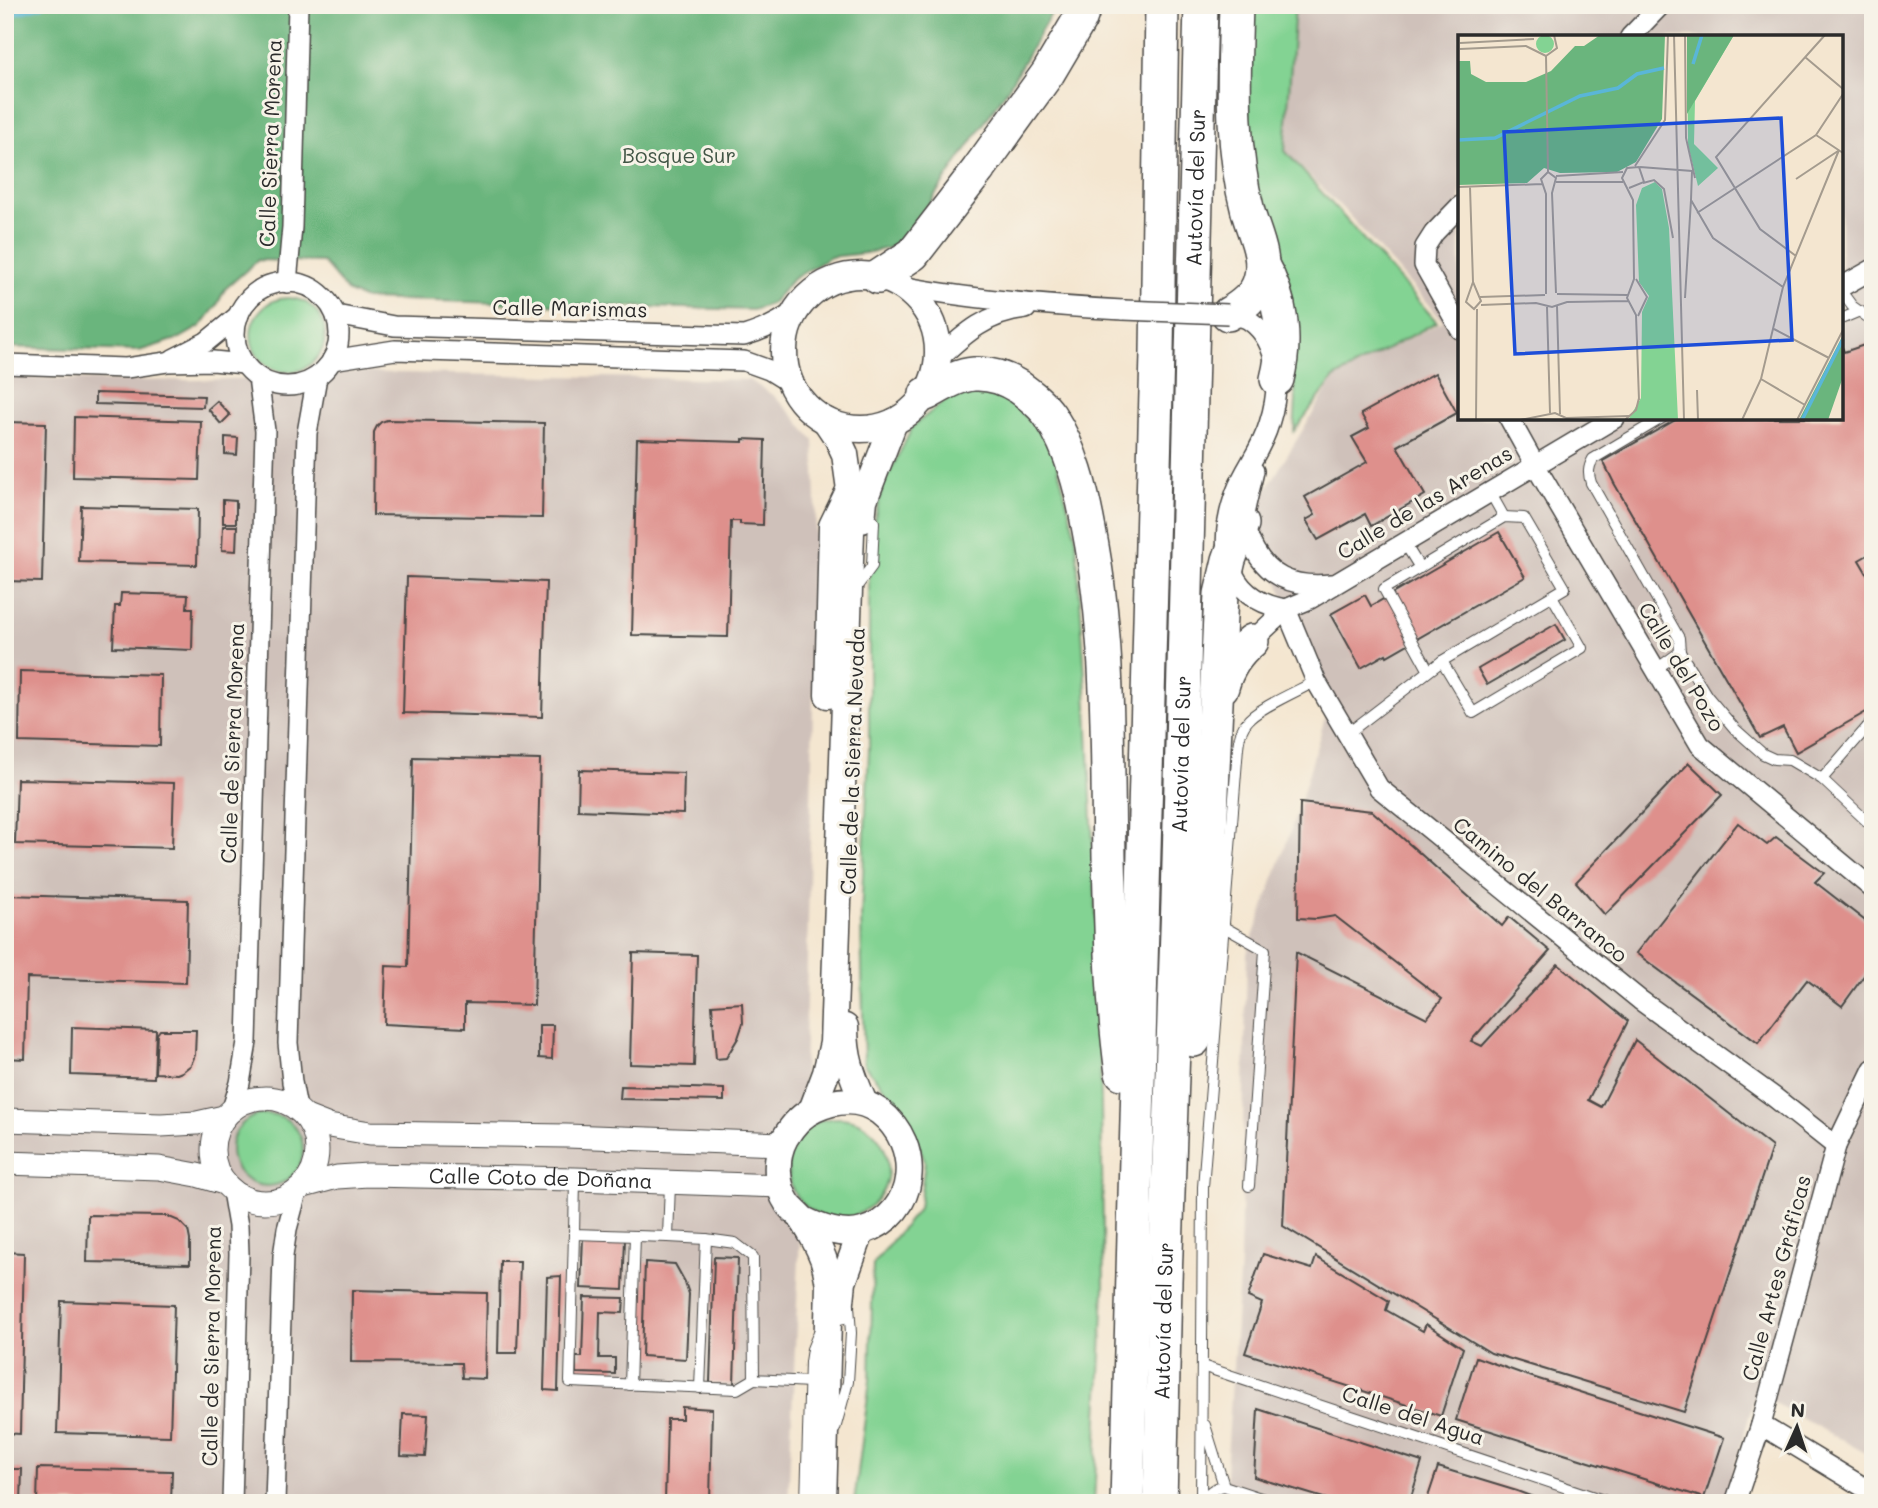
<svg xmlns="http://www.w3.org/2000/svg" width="1878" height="1508" viewBox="0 0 1878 1508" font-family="Mali,sans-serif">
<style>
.industrial{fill:#cfc1ba;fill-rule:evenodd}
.green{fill:#83d393;stroke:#577f5f;stroke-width:2}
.forest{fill:#6ab57d;stroke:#4a7054;stroke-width:2}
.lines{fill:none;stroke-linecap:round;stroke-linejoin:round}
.stream{stroke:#5ab6d8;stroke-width:5}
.building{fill:#de908c}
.service-casing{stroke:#494744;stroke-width:12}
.minor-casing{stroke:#494744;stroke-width:22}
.tertiary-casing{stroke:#494744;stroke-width:25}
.secondary-casing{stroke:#494744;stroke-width:29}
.motorway-casing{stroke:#494744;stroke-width:36}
.service{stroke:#fff;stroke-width:10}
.minor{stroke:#fff;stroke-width:19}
.tertiary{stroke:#fff;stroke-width:23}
.secondary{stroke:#fff;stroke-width:26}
.motorway{stroke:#fff;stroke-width:33}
.minor-bridge-casing{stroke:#494744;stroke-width:22;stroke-linecap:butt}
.minor-bridge{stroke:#fff;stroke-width:19}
.labels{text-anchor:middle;stroke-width:6;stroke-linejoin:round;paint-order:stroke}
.street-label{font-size:21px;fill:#2b2b2b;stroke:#f7f3e8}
.park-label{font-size:21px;fill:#415545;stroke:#f7f3e8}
.inset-river{fill:none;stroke:#5ab6d8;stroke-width:3.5}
.inset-road{fill:none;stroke:#a49b8e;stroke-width:2}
.view{fill:#1d4ed8;fill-opacity:0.15;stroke:#1d4ed8;stroke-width:3.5}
.inset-edge{fill:none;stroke:#2b2b2b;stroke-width:3.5}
</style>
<rect width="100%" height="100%" fill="#f7f3e8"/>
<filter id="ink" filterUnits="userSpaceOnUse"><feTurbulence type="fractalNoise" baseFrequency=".0143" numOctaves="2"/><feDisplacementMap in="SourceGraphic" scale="14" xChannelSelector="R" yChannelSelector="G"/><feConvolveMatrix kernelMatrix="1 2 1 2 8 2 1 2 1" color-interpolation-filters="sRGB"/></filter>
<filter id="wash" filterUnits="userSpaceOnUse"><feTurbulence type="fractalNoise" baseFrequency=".00686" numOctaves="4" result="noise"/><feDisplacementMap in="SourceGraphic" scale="28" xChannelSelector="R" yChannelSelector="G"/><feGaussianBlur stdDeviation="1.57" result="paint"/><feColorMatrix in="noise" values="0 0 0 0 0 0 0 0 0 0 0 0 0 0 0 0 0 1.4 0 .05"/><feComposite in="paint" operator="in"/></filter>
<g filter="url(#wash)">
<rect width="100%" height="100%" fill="#f4e6d0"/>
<g class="industrial">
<path d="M1295 5H1873V1457L1756 1393 1724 1503H1224L1240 1263 1247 954 1298 810 1330 701 1254 528 1264 494 1334 378 1443 321 1346 212 1285 151ZM1460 37H1841V418H1460Z"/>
<polygon points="347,372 749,380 774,396 793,415 814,441 816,500 812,763 800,1237 788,1503 5,1503 5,377 111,381 197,380 289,377"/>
</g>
<g class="green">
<polygon points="1246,5 1295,5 1285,151 1437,322 1334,378 1294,431 1296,400 1282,284 1244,155"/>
<circle cx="288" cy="335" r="37"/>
<polygon points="956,392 1004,394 1052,444 1076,538 1087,707 1099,983 1104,1288 1094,1503 854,1503 870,1380 873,1264 919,1208 925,1161 905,1112 864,1065 861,917 869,750 869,540 883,486 913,426"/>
<circle cx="267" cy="1150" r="36"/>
<circle cx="838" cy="1168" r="50"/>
</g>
<polygon class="forest" points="5,5 1056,5 1010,85 907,236 888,248 866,253 831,257 793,279 771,304 753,310 365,299 348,292 323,262 258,260 225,289 217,305 201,326 180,338 139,351 5,347"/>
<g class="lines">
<polyline class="stream" points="5,16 43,5"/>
</g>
<g id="blocks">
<g class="building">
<polygon points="1873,342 1873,552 1859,560 1873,584 1873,708 1796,752 1783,727 1760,738 1614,483 1603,461 1679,418 1841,418 1841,345 1844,352"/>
<polygon points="1435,373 1457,413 1397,446 1425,495 1371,526 1365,514 1318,540 1306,520 1315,515 1305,497 1367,462 1352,437 1369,428 1361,414"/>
<polygon points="95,393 204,396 203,407 95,404"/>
<polygon points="217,401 230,415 221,424 208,409"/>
<polygon points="74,417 201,421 199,480 73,477"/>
<polygon points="387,420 544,423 542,518 373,515 374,432 377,426 381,422"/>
<polygon points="5,422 46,423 42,582 5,581"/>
<polygon points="225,437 238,438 237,455 225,454"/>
<polygon points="637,439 743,442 743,439 765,440 763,525 740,524 740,521 731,521 728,637 632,635"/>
<polygon points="223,500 236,501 236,523 223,523"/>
<polygon points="81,506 198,509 197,565 79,562"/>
<polygon points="223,526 237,526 236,551 222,550"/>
<polygon points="1499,532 1525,577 1387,656 1386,654 1361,668 1331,614 1365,595 1371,606"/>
<polygon points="407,577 546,582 542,717 403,713"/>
<polygon points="121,593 188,595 187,608 193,608 192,650 113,647 115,606 120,606"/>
<polygon points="1556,624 1565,640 1487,685 1478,669"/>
<polygon points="20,671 161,675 160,746 19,742"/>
<polygon points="413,757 540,760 534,1005 465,1003 465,1028 384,1024 386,966 408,967"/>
<polygon points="1689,763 1722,795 1605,915 1576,882"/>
<polygon points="579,770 684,773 683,814 578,810"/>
<polygon points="17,779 174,783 172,848 15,844"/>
<polygon points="1300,803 1372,811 1502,926 1509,917 1550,951 1471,1041 1482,1046 1558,964 1628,1021 1588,1100 1601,1107 1635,1040 1772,1147 1684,1412 1491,1353 1283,1226 1296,952 1427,1018 1442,999 1335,916 1317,919 1298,918"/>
<polygon points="1738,823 1767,845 1776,837 1824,873 1815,882 1873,927 1873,963 1842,1006 1807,980 1758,1043 1636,953"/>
<polygon points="5,895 188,900 186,983 27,978 25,1059 5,1058"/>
<polygon points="633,953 697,955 694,1066 630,1064"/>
<polygon points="742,1003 743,1023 738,1038 726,1058 716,1059 712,1005"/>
<polygon points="539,1025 553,1025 552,1059 539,1058"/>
<polygon points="72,1027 156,1030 154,1078 71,1075"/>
<polygon points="160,1030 196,1030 195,1055 191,1065 182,1072 177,1074 155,1073 157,1034"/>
<polygon points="621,1086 724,1089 724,1101 620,1099"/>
<polygon points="88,1215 167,1216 179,1221 188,1230 190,1240 190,1264 87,1262"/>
<polygon points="583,1237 625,1239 623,1290 581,1288"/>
<polygon points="5,1252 24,1253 20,1434 5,1433"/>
<polygon points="1263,1254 1312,1269 1316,1257 1389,1301 1386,1310 1423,1331 1426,1324 1463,1348 1441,1416 1245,1353 1262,1303 1248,1297"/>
<polygon points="714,1257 738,1258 734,1384 710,1383"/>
<polygon points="500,1261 520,1261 517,1353 498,1353"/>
<polygon points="645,1262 675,1264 685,1282 689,1294 686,1359 642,1356"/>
<polygon points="561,1276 558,1391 544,1390 547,1277"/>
<polygon points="352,1290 487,1293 485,1379 462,1378 461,1363 351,1362"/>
<polygon points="584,1297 624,1298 623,1313 600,1312 599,1358 615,1358 615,1374 576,1373 576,1357 582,1357"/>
<polygon points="61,1301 174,1305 170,1436 57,1433"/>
<polygon points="1476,1357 1526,1375 1724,1438 1704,1498 1456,1420"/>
<polygon points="682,1407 712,1409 710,1503 665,1503 667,1419 682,1419"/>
<polygon points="1258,1409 1422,1462 1409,1503 1340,1503 1254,1477"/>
<polygon points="403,1414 428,1415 425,1457 401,1456"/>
<polygon points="1438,1467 1517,1491 1549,1503 1426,1503"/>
<polygon points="38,1468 172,1471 171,1503 37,1503"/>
<polygon points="5,1469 22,1469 21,1503 5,1503"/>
</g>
</g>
</g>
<g filter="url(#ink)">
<use href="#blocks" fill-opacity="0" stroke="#494744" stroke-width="2"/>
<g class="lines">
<g class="service-casing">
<g id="service">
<polyline points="1841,291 1852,306 1870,319 1873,323"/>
<polyline points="1841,319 1860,311"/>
<path d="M1662 418 1593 459C1588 468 1588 473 1591 483L1679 638 1680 652"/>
<polyline points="1490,492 1504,517"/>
<polyline points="1404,542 1420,568"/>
<polyline points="858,585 872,566 874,522 869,515"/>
<polyline points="1442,661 1473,713 1582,648 1552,596"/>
<polyline points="1655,670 1680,652 1707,696 1735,729 1763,754 1774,759 1790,760 1822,779 1873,827"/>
<polyline points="1347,734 1442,661 1565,588 1524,518 1504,517 1384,589 1429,671"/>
<polyline points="1822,779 1870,724"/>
<polyline points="1224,927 1265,950 1249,1186"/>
<polyline points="575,1179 574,1234 668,1237"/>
<polyline points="670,1184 668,1237 706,1239 735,1243 753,1257 754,1379 810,1382"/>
<polyline points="574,1234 570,1382 737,1389 754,1379"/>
<polyline points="1202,1366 1612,1503"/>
<polyline points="630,1385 635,1236"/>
<polyline points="700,1388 706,1239"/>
<polyline points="1205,1425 1224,1486 1276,1503"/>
<polyline points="835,1429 848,1382 851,1333 849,1306"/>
<path d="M1203 1502C1208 1492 1213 1488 1224 1486"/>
<polyline points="806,1503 810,1362 812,1349 819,1332"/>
<path d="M1201 1503 1203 1187 1237 760C1238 748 1238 734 1246 723 1255 709 1300 690 1316 681"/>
</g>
</g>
<g class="minor-casing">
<g id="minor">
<polyline points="1630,37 1661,5"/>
<polyline points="1460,206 1434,233 1425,247 1424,265 1460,329"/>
<circle cx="287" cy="334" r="52"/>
<polyline points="287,283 292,227 298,5"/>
<path d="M901 286C975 300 1048 306 1123 310"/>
<polyline points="1841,287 1873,269"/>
<path d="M1228 314C1235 316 1243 316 1249 320 1282 343 1280 390 1269 424 1262 449 1245 468 1236 492 1217 543 1223 599 1286 609"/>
<path d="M336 315 394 326 744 336C764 330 780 323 797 309"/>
<path d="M939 358C965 333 988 313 1026 309"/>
<polyline points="173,359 206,342 239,315"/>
<polyline points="332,360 395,350 744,361 769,370 790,383"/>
<polyline points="5,364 126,368 167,362 213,361 244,364"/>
<polyline points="1509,418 1535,465 1700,745 1873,889"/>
<path d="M1254 471C1252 481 1242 518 1243 525 1244 530 1248 536 1250 541 1266 577 1292 588 1331 584"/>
<polyline points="1286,609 1316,681 1379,788 1640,1000 1774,1097 1836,1146"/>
<polyline points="1252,641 1286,609 1310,599 1615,418"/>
<polyline points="297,1108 292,1082 288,1043 307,433 317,377"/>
<polyline points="232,1109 240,1083 247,1042 265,431 258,377"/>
<polyline points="232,1191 238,1226 239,1254 232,1503"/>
<polyline points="1761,1425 1873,1493"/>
<polyline points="275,1503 283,1256 287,1229 297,1192"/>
<polyline points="1735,1503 1761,1425 1836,1146 1873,1069"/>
</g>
</g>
<g class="tertiary-casing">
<g id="tertiary">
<circle cx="265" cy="1150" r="52"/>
<polyline points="306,1117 329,1126 370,1133 567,1136 782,1144"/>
<polyline points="5,1120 161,1125 197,1123 224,1117"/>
<polyline points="5,1163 159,1168 197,1175 224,1183"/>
<path id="s1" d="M304 1186 337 1177 368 1175 575 1179 780 1186"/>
</g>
</g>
<g class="secondary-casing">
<g id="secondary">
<circle cx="861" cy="352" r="77"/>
<polyline points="862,520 864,500 894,422"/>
<polyline points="828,695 832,526 848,493"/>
<path d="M845 1027C845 1058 852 1075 864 1103"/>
<polyline points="812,1110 826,1073 833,1043 852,504 845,454 838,439 826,421"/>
<path d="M802 1219C819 1228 844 1237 863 1231 918 1214 923 1145 880 1112 859 1097 837 1099 815 1109 801 1115 792 1126 785 1138 774 1158 776 1186 788 1204 792 1210 799 1214 803 1220 810 1231 818 1245 823 1258 826 1266 827 1275 829 1284L823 1503"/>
<polyline points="840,1311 843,1282 861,1232"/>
</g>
</g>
<g class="motorway-casing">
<g id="motorway">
<path d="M1262 265C1282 299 1287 341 1277 379"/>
<polyline points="878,277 913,254 978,170 1048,73 1080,19 1085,5"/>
<path d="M1228 314C1242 306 1256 296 1260 280 1267 257 1254 234 1248 212 1230 144 1234 75 1236 5"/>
<path d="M926 394C941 386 957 375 974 374 991 373 1005 378 1019 387 1030 395 1042 404 1050 416 1072 450 1082 491 1089 530 1110 637 1107 748 1109 857 1111 930 1112 1001 1122 1073"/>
<path d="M1222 687C1227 668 1236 654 1252 641"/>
<polyline points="1194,1040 1206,923 1221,594 1229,560 1242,524"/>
<polyline points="1127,1503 1157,353 1162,5"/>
<path id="s2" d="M1160 1503 1165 1281 1178 901 1201 5"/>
</g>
</g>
<use href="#service" class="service"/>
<use href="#minor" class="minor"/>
<use href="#tertiary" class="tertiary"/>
<use href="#secondary" class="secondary"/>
<use href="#motorway" class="motorway"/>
<g class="minor-bridge-casing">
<polyline id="minor-bridge" points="1123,310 1228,314"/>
</g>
<use href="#minor-bridge" class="minor-bridge"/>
</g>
</g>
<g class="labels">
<g class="street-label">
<text transform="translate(271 143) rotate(-88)" y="7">Calle Sierra Morena</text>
<text dy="7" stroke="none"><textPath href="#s2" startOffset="1316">Autovía del Sur</textPath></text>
<text transform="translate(570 309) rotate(1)" y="7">Calle Marismas</text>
<text transform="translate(1425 503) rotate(-31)" y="7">Calle de las Arenas</text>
<text transform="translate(1681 667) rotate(59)" y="7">Calle del Pozo</text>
<text transform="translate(233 743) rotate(-88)" y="7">Calle de Sierra Morena</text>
<text dy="7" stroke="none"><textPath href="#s2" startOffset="749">Autovía del Sur</textPath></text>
<text transform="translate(853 761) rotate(-88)" y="7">Calle de la Sierra Nevada</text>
<text transform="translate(1540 890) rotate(39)" y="7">Camino del Barranco</text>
<text dy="7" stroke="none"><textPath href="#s1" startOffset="238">Calle Coto de Doñana</textPath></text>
<text transform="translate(1777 1278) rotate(-75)" y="7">Calle Artes Gráficas</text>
<text dy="7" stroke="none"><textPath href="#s2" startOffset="182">Autovía del Sur</textPath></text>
<text transform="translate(212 1346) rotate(-89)" y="7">Calle de Sierra Morena</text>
<text transform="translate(1413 1416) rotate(18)" y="7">Calle del Agua</text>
</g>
<g class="park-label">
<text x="679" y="163">Bosque Sur</text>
</g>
</g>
<g transform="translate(1458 35)">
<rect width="385" height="385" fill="#f4e6d0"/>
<path d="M78 9a9 9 0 1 1 18 0a9 9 0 1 1-18 0ZM229 0H276L237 66 236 109 260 133 240 151 230 110ZM197 147 204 154 211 193 220 385H170L183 363 184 277 191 261 181 247 178 170 184 153Z" fill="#83d393"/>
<path d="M142 0H207L204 84 178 127 159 137 102 138 86 133 69 148 0 150V26H12L13 39 28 47H68L93 36 117 11H126ZM229 0H276L229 79ZM385 300V342L370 385H341Z" fill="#6ab57d"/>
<path class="inset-river" d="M235 29 244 0M0 105 37 103 122 61 160 53 179 39 206 33M344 385 385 304"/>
<path class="inset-road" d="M216 0 226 385M227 0 228 103 237 143M2 8 76 4M2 14 68 11 88 21M88 21 90 137M88 21 99 13 96 0M347 22 385 54M358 100 385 118M177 131 207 85 210 0M182 132 234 136 233 165 255 203 325 252M90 137 98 143 94 158 98 258M98 141 165 137M338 144 380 116M98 147H165M185 148 196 145 206 154 215 203M0 152 84 149M12 152 15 247 23 266 16 274 8 267 15 247M171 153 186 147 181 132 169 133 164 143 175 165 176 244 169 263 178 280 181 365M239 178 358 100 385 59M338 221 302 194 258 122 367 0M178 244 189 262 180 281M88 259V159L83 144 90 137M99 259 170 260M22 262 87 260M227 263 233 165M23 270 78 268 94 272 109 267 170 266M99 271 102 379M89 272 92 378M316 294 371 323M303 344 347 370M239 355 240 385M18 385 19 274M62 385 97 378 108 383 171 381M167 385 178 375 181 363M284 385 303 344 325 252 381 115M339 385 385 295"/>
<path class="view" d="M323 83 334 305 57 319 46 97Z"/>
<rect width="385" height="385" class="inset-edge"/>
</g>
<rect width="1878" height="1508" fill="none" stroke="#f7f3e8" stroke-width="28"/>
<g transform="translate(1797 1427) rotate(3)" stroke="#f7f3e8" stroke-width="5" paint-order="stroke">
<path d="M0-5L12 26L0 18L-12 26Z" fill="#2b2b2b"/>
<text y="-10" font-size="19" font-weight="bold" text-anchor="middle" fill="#2b2b2b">N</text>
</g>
</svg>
